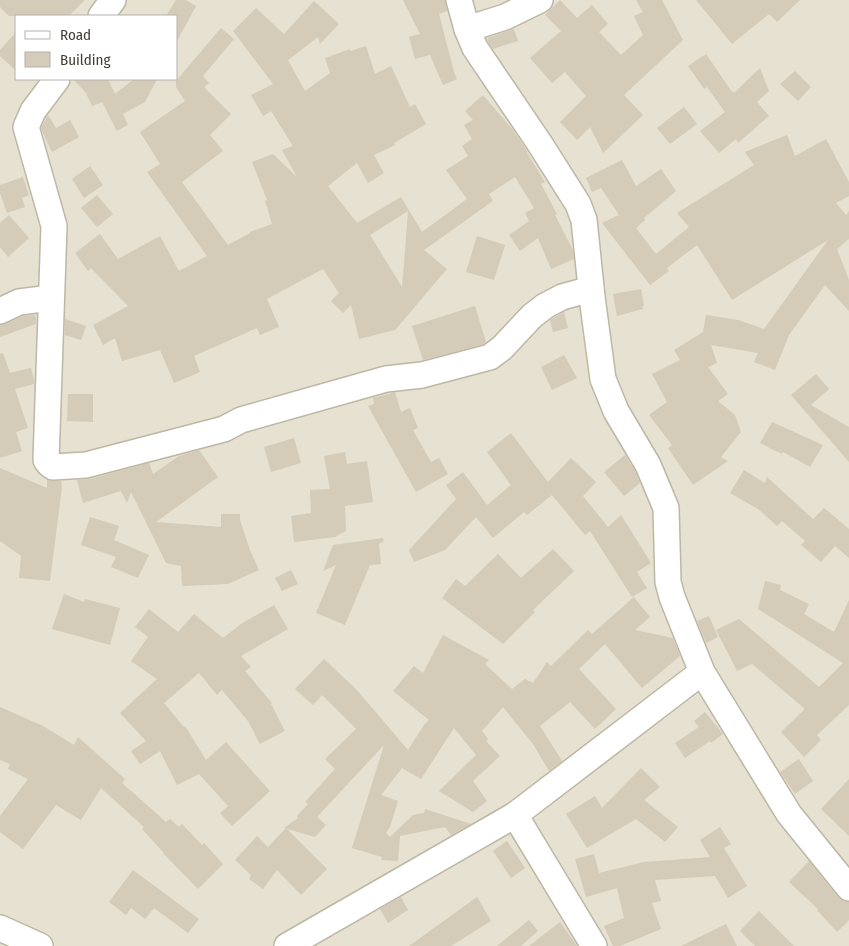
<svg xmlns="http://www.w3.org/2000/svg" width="849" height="946" viewBox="0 0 849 946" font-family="'Fira Sans Condensed',sans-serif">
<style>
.residential{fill:#e6e1d0;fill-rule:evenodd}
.building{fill:#d4cbb8;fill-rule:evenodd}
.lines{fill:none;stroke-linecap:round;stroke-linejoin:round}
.minor-casing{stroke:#bdb7a5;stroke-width:28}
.minor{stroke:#fff;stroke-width:25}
</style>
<rect width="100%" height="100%" fill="#f2eee2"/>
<path class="residential" d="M0 0H849V946H0ZM16 16H176V79H16Z"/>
<g class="building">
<polygon points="0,0 85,0 69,16 9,16 0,7"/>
<polygon points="176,0 186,0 196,6 176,43 176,16 166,16"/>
<polygon points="403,0 445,0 447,11 439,14 454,72 457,79 443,85 430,55 415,59 409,37 420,34"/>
<polygon points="560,0 577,18 592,5 608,24 599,32 621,55 643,35 634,16 643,12 636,0 662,0 683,40 624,95 643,115 603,153 590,127 577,140 560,122 586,96 565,72 552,83 530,58 561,31 545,15"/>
<polygon points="696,0 800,0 777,22 769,14 732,44"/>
<path d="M314 1 339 24 320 44 318 37 288 60 305 91 330 73 325 58 350 49V51L366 46 375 74 391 66 410 107 415 104 426 124 394 143 395 145 374 155 384 173 368 183 357 163 328 186 357 223 401 197 422 232 467 199 446 170 468 156 462 146 472 139 464 125 473 120 465 111 483 95 512 129 528 152 527 153 545 182 541 184 557 214 555 215 573 250 574 259 551 269 538 238 520 251 509 235 529 221 525 213 534 208 515 177 489 194 493 201 424 250 447 269 395 330 359 339 351 305 343 313 331 301 339 293 323 269 267 299 279 327 260 335 257 328 194 356 200 372 174 383 160 350 122 361 115 338 103 345 93 325 128 306 91 268 88 271 75 253 100 234 118 259 160 236 179 271 207 256 147 172 160 164 140 132 185 101 176 87V81L221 28 234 39 203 76 209 83 204 87 231 114 210 135 223 151 182 182 228 245 250 233V232L272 224 265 201 267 200 252 162 273 154 297 177 282 150 293 146 271 111 263 116 251 95 273 84 233 31 256 8 284 34ZM408 211 404 264 402 287 370 235Z"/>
<polygon points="514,29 518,41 493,49 489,44 487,38"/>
<polygon points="16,32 16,71 0,56 0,50"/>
<polygon points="706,54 732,92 733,91 734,93 760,68 769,91 757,102 769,116 738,143 736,139 719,153 700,131 725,112 707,87 704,89 688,66"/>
<polygon points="795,71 811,87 798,101 780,84"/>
<polygon points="73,79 108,79 115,94 134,79 157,79 145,102 123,114 128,125 117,131 102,102 92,106 86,93"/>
<polygon points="684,107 697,124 670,144 657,128"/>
<polygon points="48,115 56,128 70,120 79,137 52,152 43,133 41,128"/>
<polygon points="787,135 795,156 826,139 849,182 849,196 836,203 846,215 849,211 849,239 837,249 849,280 849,311 825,285 789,335 775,370 754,362 758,353 711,345 717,363 708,367 728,394 718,401 735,415 741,432 721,457 728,461 693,485 668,448 672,445 649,415 667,402 652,374 680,360 674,350 703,332 706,315 738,320 764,329 828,240 732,300 697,245 667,268 669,271 650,285 602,223 619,215 601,188 592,192 586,178 622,160 636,186 661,169 676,191 644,218 645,220 636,228 656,254 689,227 677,213 754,165 745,152"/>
<polygon points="90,166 103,185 84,198 72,179"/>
<polygon points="23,177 29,195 22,198 25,207 7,213 0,193 0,185"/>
<polygon points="97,195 113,214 97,227 81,208"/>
<polygon points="9,215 29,238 8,257 0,247 0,223"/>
<polygon points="477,236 505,245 494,280 466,272"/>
<polygon points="641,289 644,306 642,306 643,309 617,316 613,294"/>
<polygon points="475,306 486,342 484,344 423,360 412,326"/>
<polygon points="564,312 568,328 553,332 550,320"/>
<polygon points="35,315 36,319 36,324 0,337 0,325 6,324 23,316"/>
<polygon points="65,319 86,326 81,340 65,335"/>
<polygon points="3,353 10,373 31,368 34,381 34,384 15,389 28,428 16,432 22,451 0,458 0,354"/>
<polygon points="564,355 577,378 552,390 541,367"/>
<polygon points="816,374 829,389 811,405 849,427 849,462 791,395"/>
<polygon points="395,392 401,412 410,408 418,428 413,430 431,462 439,458 448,474 416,492 368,406 374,404 373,398"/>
<polygon points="68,394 93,394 93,422 67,421"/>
<polygon points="772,422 823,445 810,467 783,452 782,454 760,443"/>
<polygon points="511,433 548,482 571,458 596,482 583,496 608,527 621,515 651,563 637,572 647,588 632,597 590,531 585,535 552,495 527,515 524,512 493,538 476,517 445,550 414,562 409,550 456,499 446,485 463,472 487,505 511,485 487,452"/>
<polygon points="294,438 301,463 271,472 264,447"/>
<polygon points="199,450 218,477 156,522 221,527 221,514 240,514 240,520 250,550 259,570 228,584 182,586 181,566 166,563 131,492 127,503 121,491 83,503 77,480 90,479 149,463 153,474 179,456"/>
<polygon points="345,452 347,464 367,461 373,502 345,506 346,531 335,537 294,542 291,516 311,513 310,490 330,489 324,456"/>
<polygon points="625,455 635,471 640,483 624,496 604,472"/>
<polygon points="0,468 47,488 47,479 53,481 61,481 62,487 50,581 19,578 21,556 0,541"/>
<polygon points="744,470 765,483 767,477 813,519 824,508 849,529 849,558 835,546 821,562 801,545 805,541 782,521 777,526 758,509 730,493"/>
<polygon points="90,517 119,526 114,540 149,555 138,578 111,567 116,557 81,545"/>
<polygon points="383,538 384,541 379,544 381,564 370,565 345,625 316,613 336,565 323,571 333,545"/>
<polygon points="553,549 574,571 533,610 535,612 503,644 442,598 456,579 465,586 498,554 521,578"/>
<polygon points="291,570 298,584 282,591 275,578"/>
<polygon points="765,581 781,585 780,590 809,604 804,614 834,632 849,600 849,705 817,735 821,740 804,757 781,732 805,709 752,664 737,671 716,630 739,619 819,687 843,663 758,609"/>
<polygon points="64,594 84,602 85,599 120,608 110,645 52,629"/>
<polygon points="634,597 650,617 635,630 673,638 680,656 642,688 605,644 579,669 616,709 595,729 570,702 540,726 562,761 549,771 533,744 503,707 482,731 488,739 486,741 500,756 473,781 487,801 473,812 439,791 476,755 454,728 421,779 402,768 381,795 398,801 390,827 386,833 390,837 413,815 424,813 425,809 471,824 451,835 445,827 400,836 398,861 381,860 382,857 352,848 384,745 317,817 326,825 315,837 287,829 327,869 301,895 277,870 263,889 249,879 251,875 235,860 257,836 268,847 286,828 284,828 298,818 297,816 308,804 305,802 335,769 325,759 356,729 322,695 313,705 295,689 324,659 356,689 408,750 424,725 429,720 393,691 414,666 423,673 443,635 489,660 485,664 512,689 525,679 533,683 547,662 551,666 588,630 592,634"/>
<polygon points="274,605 288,629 241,656 251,667 245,671 272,703 271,704 285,731 260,744 248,721 222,690 217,695 199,673 164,703 184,727 185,726 206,760 226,742 270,791 232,826 220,813 228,806 199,774 177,785 160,751 140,764 131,751 146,741 120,713 157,679 131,661 148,637 135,627 149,609 178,632 194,614 223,638 241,624"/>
<polygon points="709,616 718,637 706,643 697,621"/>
<polygon points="0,707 43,726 74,745 78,737 125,779 122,783 166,822 170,819 179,827 182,824 202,845 204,843 223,864 198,889 163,853 164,853 142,829 144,827 101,788 81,820 56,805 23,849 0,832 0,816 28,779 8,769 10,764 0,760"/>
<polygon points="705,712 723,734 711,743 710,741 685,758 675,743 699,727 694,721"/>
<polygon points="799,759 813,781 795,794 780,772"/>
<polygon points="641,768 660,787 644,800 678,827 665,842 636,819 587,848 566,814 595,796 602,808"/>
<polygon points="849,779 849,836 821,809"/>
<polygon points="720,827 731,844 724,848 747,886 728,898 715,876 655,880 661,901 652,903 661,929 620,946 613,946 604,926 624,918 617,888 586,897 575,859 594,854 599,873 644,862 710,857 700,840"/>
<polygon points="507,841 525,868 511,878 493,851"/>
<polygon points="809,861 838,897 843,901 849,902 849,920 837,932 817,910 818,909 789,882"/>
<polygon points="133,870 199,919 188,933 154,908 145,919 131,908 126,915 109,902"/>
<polygon points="401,897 408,910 388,923 380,909"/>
<polygon points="477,897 491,921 451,946 409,946"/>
<polygon points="759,911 794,946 755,946 740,931"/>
<polygon points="529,920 538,931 521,946 497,946"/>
<polygon points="560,922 577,946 529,946"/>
<polygon points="726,924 737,946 681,946"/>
</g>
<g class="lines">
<g class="minor-casing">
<g id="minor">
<polyline points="459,0 467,29 475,48 540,144 578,204 584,220 592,297 603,379 616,411 648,465 666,508 668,582 672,597 702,672 789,814 849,888"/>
<polyline points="101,16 113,0"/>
<polyline points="467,29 505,17 540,0"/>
<polyline points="57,79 33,111 26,127 54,226 46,460 49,464 53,467 86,465 224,429 241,420 386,379 422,375 490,357 502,348 532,316 545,306 562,297 591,289"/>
<polyline points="0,311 19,302 51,298"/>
<polyline points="515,815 594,946"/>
<polyline points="0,928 40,946"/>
<polyline points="287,946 515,815 702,672"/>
</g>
</g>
<use href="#minor" class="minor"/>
</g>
<rect x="15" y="15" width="162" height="65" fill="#ffffff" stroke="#b4b2ad"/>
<rect x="25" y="31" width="25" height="8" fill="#ffffff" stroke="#b4b2ad"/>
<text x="60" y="40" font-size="15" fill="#433e33">Road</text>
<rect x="25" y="52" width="25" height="15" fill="#d4cbb8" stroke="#b4b2ad"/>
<text x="60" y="65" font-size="15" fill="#433e33">Building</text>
</svg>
